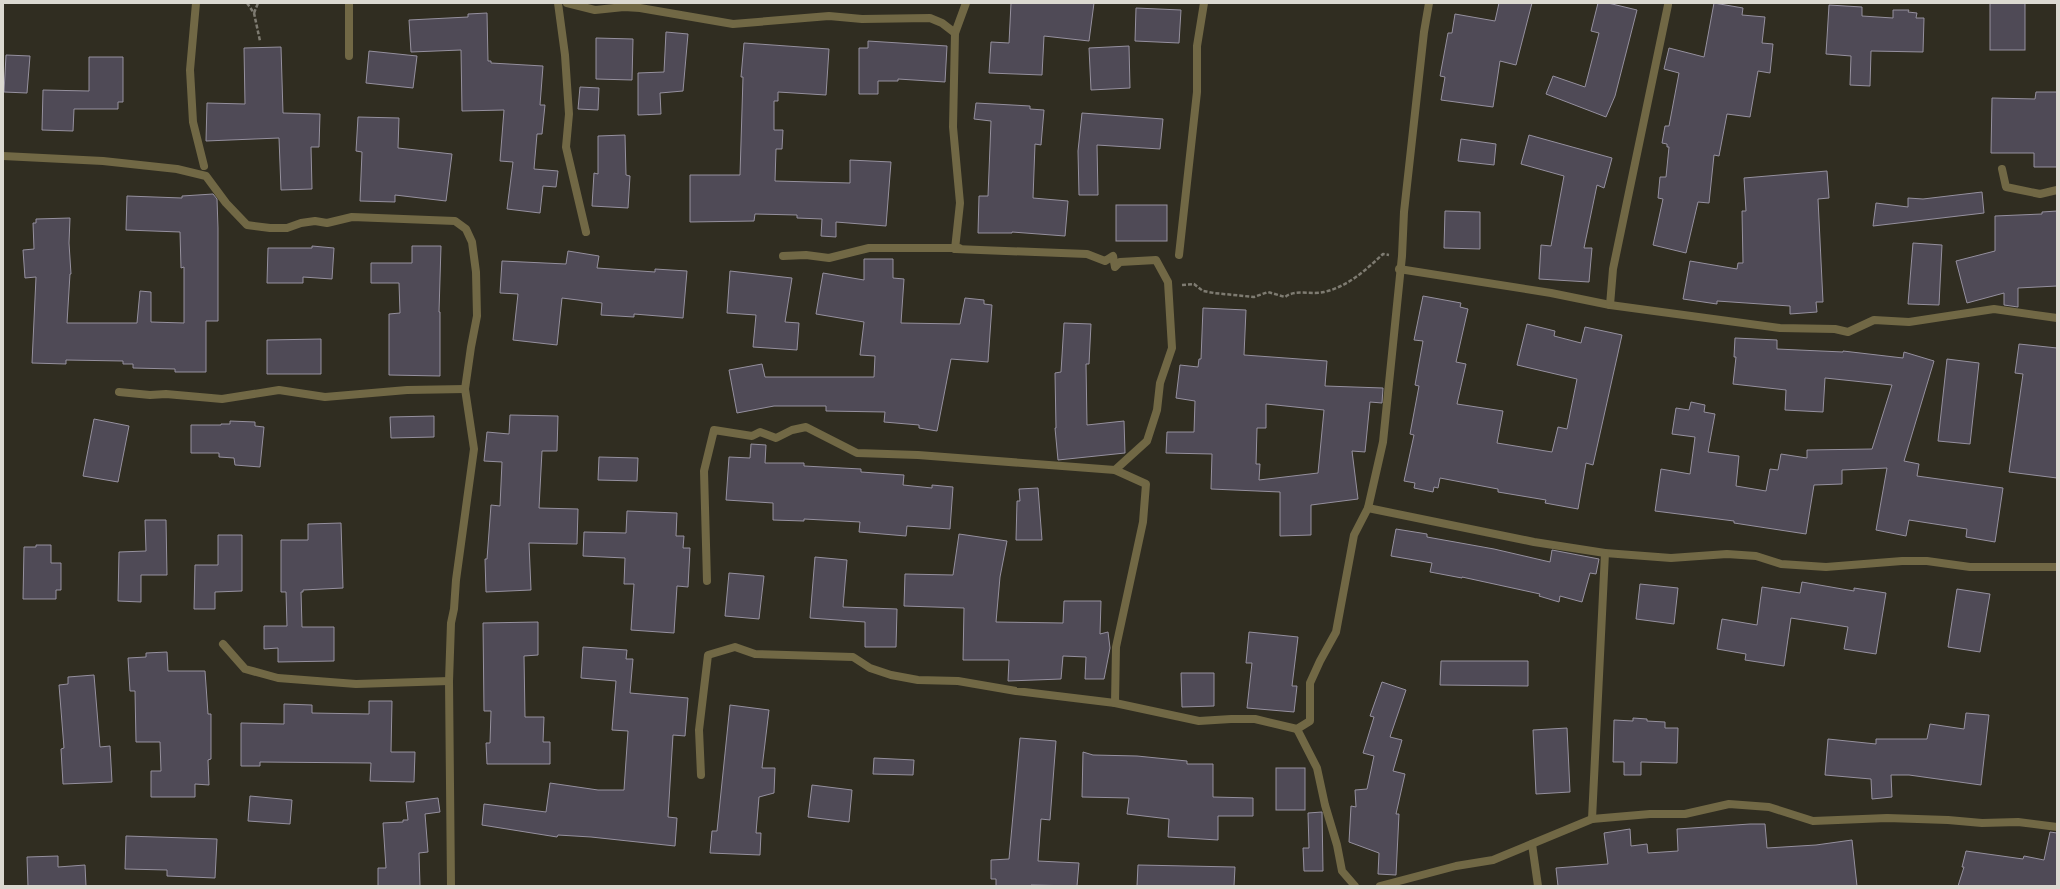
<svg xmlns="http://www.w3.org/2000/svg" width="2060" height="889" viewBox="0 0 2060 889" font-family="'Roboto Serif',serif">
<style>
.building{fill:#4f4a56;stroke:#95909e;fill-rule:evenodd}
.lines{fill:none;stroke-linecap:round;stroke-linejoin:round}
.path{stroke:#7e7b71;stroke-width:2.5;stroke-dasharray:4 2;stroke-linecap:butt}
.street{stroke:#716845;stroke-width:8}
</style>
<rect width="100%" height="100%" fill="#302d21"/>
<g class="building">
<polygon points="1011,3 1094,3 1089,41 1044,36 1042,75 989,73 991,42 1009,43"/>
<polygon points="1499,3 1532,3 1516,65 1500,61 1493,107 1441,100 1445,77 1440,76 1448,33 1452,33 1455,14 1495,21"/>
<polygon points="1598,3 1608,3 1637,10 1615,96 1606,117 1546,94 1553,76 1585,87 1599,33 1591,31"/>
<polygon points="1714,3 1743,8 1742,15 1765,17 1762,43 1773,44 1770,73 1758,71 1750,117 1727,114 1719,156 1714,155 1709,203 1698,202 1686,253 1653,245 1663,199 1658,198 1660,177 1666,177 1669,147 1667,147 1667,144 1662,143 1665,126 1669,126 1679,73 1664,69 1669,48 1704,57"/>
<rect x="1990" y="3" width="35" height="47"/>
<polygon points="1829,5 1862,7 1862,16 1893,18 1893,10 1909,10 1908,12 1917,13 1916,18 1924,18 1923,52 1871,51 1870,86 1850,85 1851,56 1826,54"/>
<polygon points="1136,8 1181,10 1179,43 1135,41"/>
<polygon points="487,13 488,61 491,61 491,63 543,66 540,105 545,105 542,134 537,134 534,169 558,171 556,187 543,186 540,213 507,209 513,162 500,161 504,110 462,111 461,50 411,52 409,20 468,17 468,14"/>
<polygon points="666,32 688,34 683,91 660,93 661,114 638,115 638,73 664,72"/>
<polygon points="596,38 633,39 632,80 596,79"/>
<polygon points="868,41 947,46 945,82 898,79 898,81 878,81 878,94 859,94 859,48 868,48"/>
<polygon points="744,43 829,49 826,95 778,92 778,101 774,101 774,130 783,130 782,149 776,149 775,181 850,183 850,160 891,162 886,226 836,222 836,237 821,236 822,219 797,218 797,215 755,214 754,221 690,222 690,175 740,175 743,77 741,77"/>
<polygon points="1129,46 1130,88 1091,90 1089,48"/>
<polygon points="281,47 283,113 320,114 319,147 311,147 312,189 281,190 279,138 206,141 207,103 245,104 244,48"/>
<polygon points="369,51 417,56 413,88 366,83"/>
<polygon points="6,55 30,56 27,93 4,92"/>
<polygon points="89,57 123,57 123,102 118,102 118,109 74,109 73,131 42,130 43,90 89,91"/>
<polygon points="580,87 599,88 598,110 578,109"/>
<polygon points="2036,92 2057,92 2057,167 2034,167 2034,153 1991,153 1992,98 2035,99"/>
<polygon points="976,103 1030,106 1030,109 1044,110 1041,145 1035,144 1033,198 1068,201 1065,236 1012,232 1012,233 978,233 979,196 988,196 991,121 974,119"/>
<polygon points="1082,113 1163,119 1160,149 1097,145 1098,195 1079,195 1078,151"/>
<polygon points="358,117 399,118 398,148 452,154 446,201 395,195 395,202 360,201 362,152 356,151"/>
<polygon points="625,135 626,175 630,176 628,208 592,206 594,173 598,174 598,136"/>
<polygon points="1529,135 1612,158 1604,188 1597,185 1584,248 1592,248 1589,282 1539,279 1541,245 1551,246 1564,176 1521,164"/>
<polygon points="1461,139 1496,144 1494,165 1458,161"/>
<polygon points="1827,171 1829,198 1818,199 1823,302 1816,302 1817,312 1790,314 1790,306 1717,301 1717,304 1683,299 1690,261 1737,269 1738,263 1743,263 1742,211 1746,211 1744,178"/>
<polygon points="1982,192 1984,213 1873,226 1876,203 1908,207 1908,198 1923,199"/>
<polygon points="213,194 217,199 218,228 218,321 206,321 206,372 175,372 175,369 133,368 133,364 123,364 123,361 66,360 66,364 32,363 36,277 25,278 23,250 34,249 33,223 36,223 36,219 70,218 69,243 71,274 70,274 67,323 137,323 140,291 151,292 151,322 184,323 184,267 181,268 180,232 126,230 127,196 182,198 182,196"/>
<rect x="1116" y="205" width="51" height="36"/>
<polygon points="1445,211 1480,212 1480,249 1444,248"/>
<polygon points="2057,211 2057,286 2018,288 2018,307 2004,305 2004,293 1967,303 1956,261 1995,251 1995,216 2042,214 2042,212"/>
<polygon points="1913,243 1942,245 1939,305 1908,304"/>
<polygon points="312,246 334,248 332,279 303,277 303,283 267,283 268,248 312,248"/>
<polygon points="412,246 441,246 439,312 440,312 440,376 389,375 389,314 400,313 399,283 371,283 371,263 412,263"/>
<polygon points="568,251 599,256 597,268 655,272 655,269 687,271 683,318 634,314 634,317 601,315 602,303 562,298 557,345 513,340 518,294 500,293 502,261 566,264"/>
<polygon points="864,259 893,259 893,278 904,279 901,323 960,324 965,298 984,300 984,304 992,305 988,362 951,359 937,431 919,428 919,425 884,422 885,412 826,411 826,406 774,406 737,413 729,370 762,364 765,377 874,377 875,356 860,355 864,322 816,314 823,273 864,280"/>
<polygon points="730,271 792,278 785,322 799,323 797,350 753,347 756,315 727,313"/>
<polygon points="1423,296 1461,303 1460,307 1468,309 1456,362 1466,364 1457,404 1503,411 1497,443 1552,452 1558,427 1567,429 1577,379 1517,365 1527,324 1555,331 1554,336 1581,343 1585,327 1622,335 1593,465 1586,463 1578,509 1545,503 1546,500 1498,492 1498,489 1440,478 1438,488 1434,487 1433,492 1414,488 1415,483 1404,481 1414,435 1410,434 1419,386 1415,385 1423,341 1414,340"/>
<path d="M1203 308 1246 310 1244 355 1327 361 1325 386 1383 388 1382 403 1370 402 1365 452 1352 451 1358 499 1311 505V535L1280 536V492L1211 489 1212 454 1166 453 1167 432H1194L1195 401 1176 398 1180 365 1198 367 1199 359H1201ZM1266 404 1324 410 1318 473 1259 480 1260 464H1256L1257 428H1266Z"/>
<polygon points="1064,323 1091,324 1089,364 1086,364 1087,425 1124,421 1125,453 1058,460 1055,428 1056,428 1055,373 1061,372"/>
<polygon points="1735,338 1777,340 1777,349 1843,352 1843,351 1903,358 1904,352 1934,361 1904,461 1919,464 1917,476 2003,488 1995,542 1966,537 1967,529 1909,520 1906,536 1876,530 1887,468 1842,470 1842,484 1814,485 1806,534 1734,523 1734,521 1655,511 1661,469 1690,474 1695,437 1672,434 1676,408 1689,410 1691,402 1705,405 1704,412 1715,414 1708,452 1739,456 1736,486 1766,491 1770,469 1778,470 1781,454 1807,458 1807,450 1872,449 1892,385 1825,378 1823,412 1785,410 1786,390 1733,384 1736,357 1734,357"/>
<polygon points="321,339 321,374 267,374 267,340"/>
<polygon points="2019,344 2057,348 2057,478 2009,472 2023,374 2015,373"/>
<polygon points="1947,359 1979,363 1970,444 1938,441"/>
<polygon points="510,415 558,416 557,451 542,451 539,508 578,509 577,544 529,543 531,590 486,592 485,559 487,559 491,505 500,506 502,462 484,461 487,432 509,434"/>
<polygon points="434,416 434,437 391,438 390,417"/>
<polygon points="94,419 129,426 118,482 83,476"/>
<polygon points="230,421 255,422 255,426 264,427 260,467 235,465 234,458 219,457 219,453 191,453 191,425 221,425 221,424 230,424"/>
<polygon points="751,444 766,445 765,463 804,463 804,466 861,469 861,472 904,475 903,485 932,488 932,485 953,487 950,529 907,526 906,536 859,532 860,522 804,519 804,521 773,520 773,503 726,500 729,457 750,458"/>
<polygon points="599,457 638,458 637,481 598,480"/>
<polygon points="1038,488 1042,540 1016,540 1017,501 1020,501 1019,489"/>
<polygon points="627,511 677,513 676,536 684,536 683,548 690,548 688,587 677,586 674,633 631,630 634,584 624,584 625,558 583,556 584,532 626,533"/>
<polygon points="145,520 166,520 167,575 141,575 141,602 118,601 119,552 146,551"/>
<polygon points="341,523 343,588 303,590 303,592 301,592 302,627 334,627 334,661 278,662 278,648 264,649 264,626 287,626 286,592 281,592 281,540 308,540 308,524"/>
<polygon points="1396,529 1427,534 1427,537 1494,549 1550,562 1552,550 1599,559 1596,574 1590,573 1582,602 1560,596 1559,602 1539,596 1540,594 1462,577 1462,578 1430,572 1432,563 1391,556"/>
<polygon points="959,534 1007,541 1000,577 996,622 1063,623 1064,601 1101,601 1100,634 1108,632 1110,648 1104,679 1085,679 1086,657 1063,656 1061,679 1008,681 1009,660 963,660 964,608 904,606 905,574 953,575"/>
<polygon points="218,535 242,535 242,591 215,592 215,609 194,609 195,565 218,565"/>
<polygon points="36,545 51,545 51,563 61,563 61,590 56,590 56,599 23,599 24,547 36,547"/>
<polygon points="815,557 847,560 843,607 897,609 896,647 865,647 865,622 810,618"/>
<polygon points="729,573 764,576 759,619 725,616"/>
<polygon points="1802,582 1854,591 1854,588 1886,593 1876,654 1844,649 1848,627 1791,618 1784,666 1745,660 1746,654 1717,649 1722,619 1757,625 1762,587 1800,593"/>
<polygon points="1640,584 1678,588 1674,624 1636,619"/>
<polygon points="1957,589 1990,594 1980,652 1948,647"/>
<polygon points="538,622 538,655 524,656 525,717 544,717 543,742 550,742 550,764 487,764 486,743 490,743 491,711 484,711 483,623"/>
<polygon points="1249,632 1298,637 1292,686 1297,686 1294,712 1247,708 1252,663 1246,663"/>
<polygon points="583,647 627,650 626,659 633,659 630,693 688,698 685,736 673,735 668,817 677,818 675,846 591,837 558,835 557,837 482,825 484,804 546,812 550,783 598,790 624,790 628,731 612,730 616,681 581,678"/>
<polygon points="167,652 168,671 205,671 208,714 211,714 211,759 208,760 209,785 195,784 195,797 151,797 151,771 161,771 160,742 136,742 135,691 130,691 128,658 146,657 146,653"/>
<polygon points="1441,661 1528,661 1528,686 1440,685"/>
<polygon points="1181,673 1214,673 1214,706 1182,707"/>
<polygon points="94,675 100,747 110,746 112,782 63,784 61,749 64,748 59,685 68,684 68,677"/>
<polygon points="1382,682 1406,690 1390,737 1402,740 1393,771 1405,774 1396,814 1399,814 1396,875 1378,874 1379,853 1349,842 1351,806 1356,807 1355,790 1367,789 1374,756 1363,753 1374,717 1370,716"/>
<polygon points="369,701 392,701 391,752 415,752 414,782 370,781 371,763 260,762 260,766 241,766 241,723 284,724 284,704 312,705 312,713 369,714"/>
<polygon points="730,705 769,710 762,768 775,768 774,793 759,797 756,833 761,833 760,855 710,853 712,831 717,831"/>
<polygon points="1966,713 1989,715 1981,785 1909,775 1891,775 1892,797 1872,799 1871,779 1825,775 1828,739 1876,744 1876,739 1927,739 1930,724 1964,729"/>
<polygon points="1633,718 1647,719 1647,721 1665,722 1665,728 1678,728 1677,763 1641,762 1641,775 1624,775 1624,762 1613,762 1614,720 1633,721"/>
<polygon points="1567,728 1570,792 1536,794 1533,730"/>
<polygon points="1020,738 1056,741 1050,820 1041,819 1038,861 1079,863 1077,886 1031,885 1031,886 996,886 996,879 991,879 991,860 1009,859"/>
<polygon points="1083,752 1093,755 1137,756 1187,761 1187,764 1213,764 1213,797 1253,798 1253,816 1218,816 1218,840 1168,837 1169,819 1127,814 1129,798 1082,797"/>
<polygon points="874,758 914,760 913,775 873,774"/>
<rect x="1276" y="768" width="29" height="42"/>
<polygon points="812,785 852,790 849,822 808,817"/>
<polygon points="250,796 292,800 290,824 248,821"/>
<polygon points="438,798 440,812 425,814 428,852 419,853 420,886 378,886 378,868 386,868 383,823 403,822 403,820 408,820 406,802"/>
<polygon points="1322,812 1323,871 1304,871 1303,848 1309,848 1308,813"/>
<polygon points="1750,824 1765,824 1767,848 1816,845 1852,840 1857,886 1558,886 1556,868 1608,864 1604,833 1630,829 1631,846 1647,844 1648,853 1678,851 1677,829"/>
<polygon points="2050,832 2057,833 2057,886 1958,886 1964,867 1962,867 1966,851 2023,859 2024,856 2044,860"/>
<polygon points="126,836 217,839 215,878 167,876 167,870 125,869"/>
<polygon points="58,856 58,867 85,865 86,886 28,886 27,857"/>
<polygon points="1138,865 1235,867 1234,886 1137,886"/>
</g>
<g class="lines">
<g class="path">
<polyline points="247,3 254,13 260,41"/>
<polyline points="254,13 258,3"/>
<path d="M1182 285 1194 284 1203 291 1214 293 1254 297 1268 292 1285 297C1295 289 1312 295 1324 292 1347 287 1366 270 1383 254L1389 255"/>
</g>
<g class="street">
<polyline points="196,3 190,70 193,122 204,166"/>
<polyline points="558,3 565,55 569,114 566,147 586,232"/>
<polyline points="567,3 595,10 624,7 640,8 733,24 829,16 862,19 930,18 942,23 955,33"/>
<polyline points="349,56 349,3"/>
<polyline points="3,156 103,161 177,169 206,176 226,203 247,225 270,228 287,228 301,223 315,221 327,223 352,217 455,221 466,229 472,242 476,272 477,316 471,347 465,389 474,449 456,580 454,609 451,623 449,681 451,886"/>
<polyline points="2002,169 2006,187 2040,194 2057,190"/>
<polyline points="955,249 1087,254 1105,261 1113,256 1115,267 1120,262 1156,260 1168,282 1172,348 1160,383 1157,410 1147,441 1115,470 1146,484 1143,522 1116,647 1115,703"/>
<polyline points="955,249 960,203 953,127 955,33 966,3"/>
<polyline points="1179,255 1197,92 1197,46 1204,3"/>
<polyline points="783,256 806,255 829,258 869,248 959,248"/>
<polyline points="1399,269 1551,293 1610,305 1780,328 1835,329 1848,332 1874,320 1909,322 1994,309 2057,318"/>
<polyline points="1610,305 1613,269 1668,5"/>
<polyline points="119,392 150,395 166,394 222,399 279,390 325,397 407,390 465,389"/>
<polyline points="1368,508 1534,542 1605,553 1671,558 1727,554 1756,556 1781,564 1826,567 1902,561 1927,561 1970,567 2057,567"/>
<polyline points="707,581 704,471 714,430 752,436 760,432 776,438 792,430 806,427 857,453 918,455 1115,470"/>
<polyline points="223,644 245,669 278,678 356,684 449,681"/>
<polyline points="1297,729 1317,768 1325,805 1337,845 1342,871 1355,886"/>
<polyline points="701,775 699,730 708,655 735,647 755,654 853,657 870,668 891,675 918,680 958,681 1016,691 1115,703 1199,721 1231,719 1255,719 1297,729 1310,721 1310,683 1320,661 1336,632 1354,535 1368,508 1383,442 1402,256 1404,212 1424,32 1429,3"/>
<polyline points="1592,819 1605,553"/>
<polyline points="1532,844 1538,886"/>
<polyline points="1380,886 1456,866 1493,860 1592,819 1650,814 1685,814 1729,804 1769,807 1813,821 1887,818 1948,820 1982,823 2018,822 2057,827"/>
</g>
</g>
<rect width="2060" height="889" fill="none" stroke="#dbd9d1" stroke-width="8"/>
</svg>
